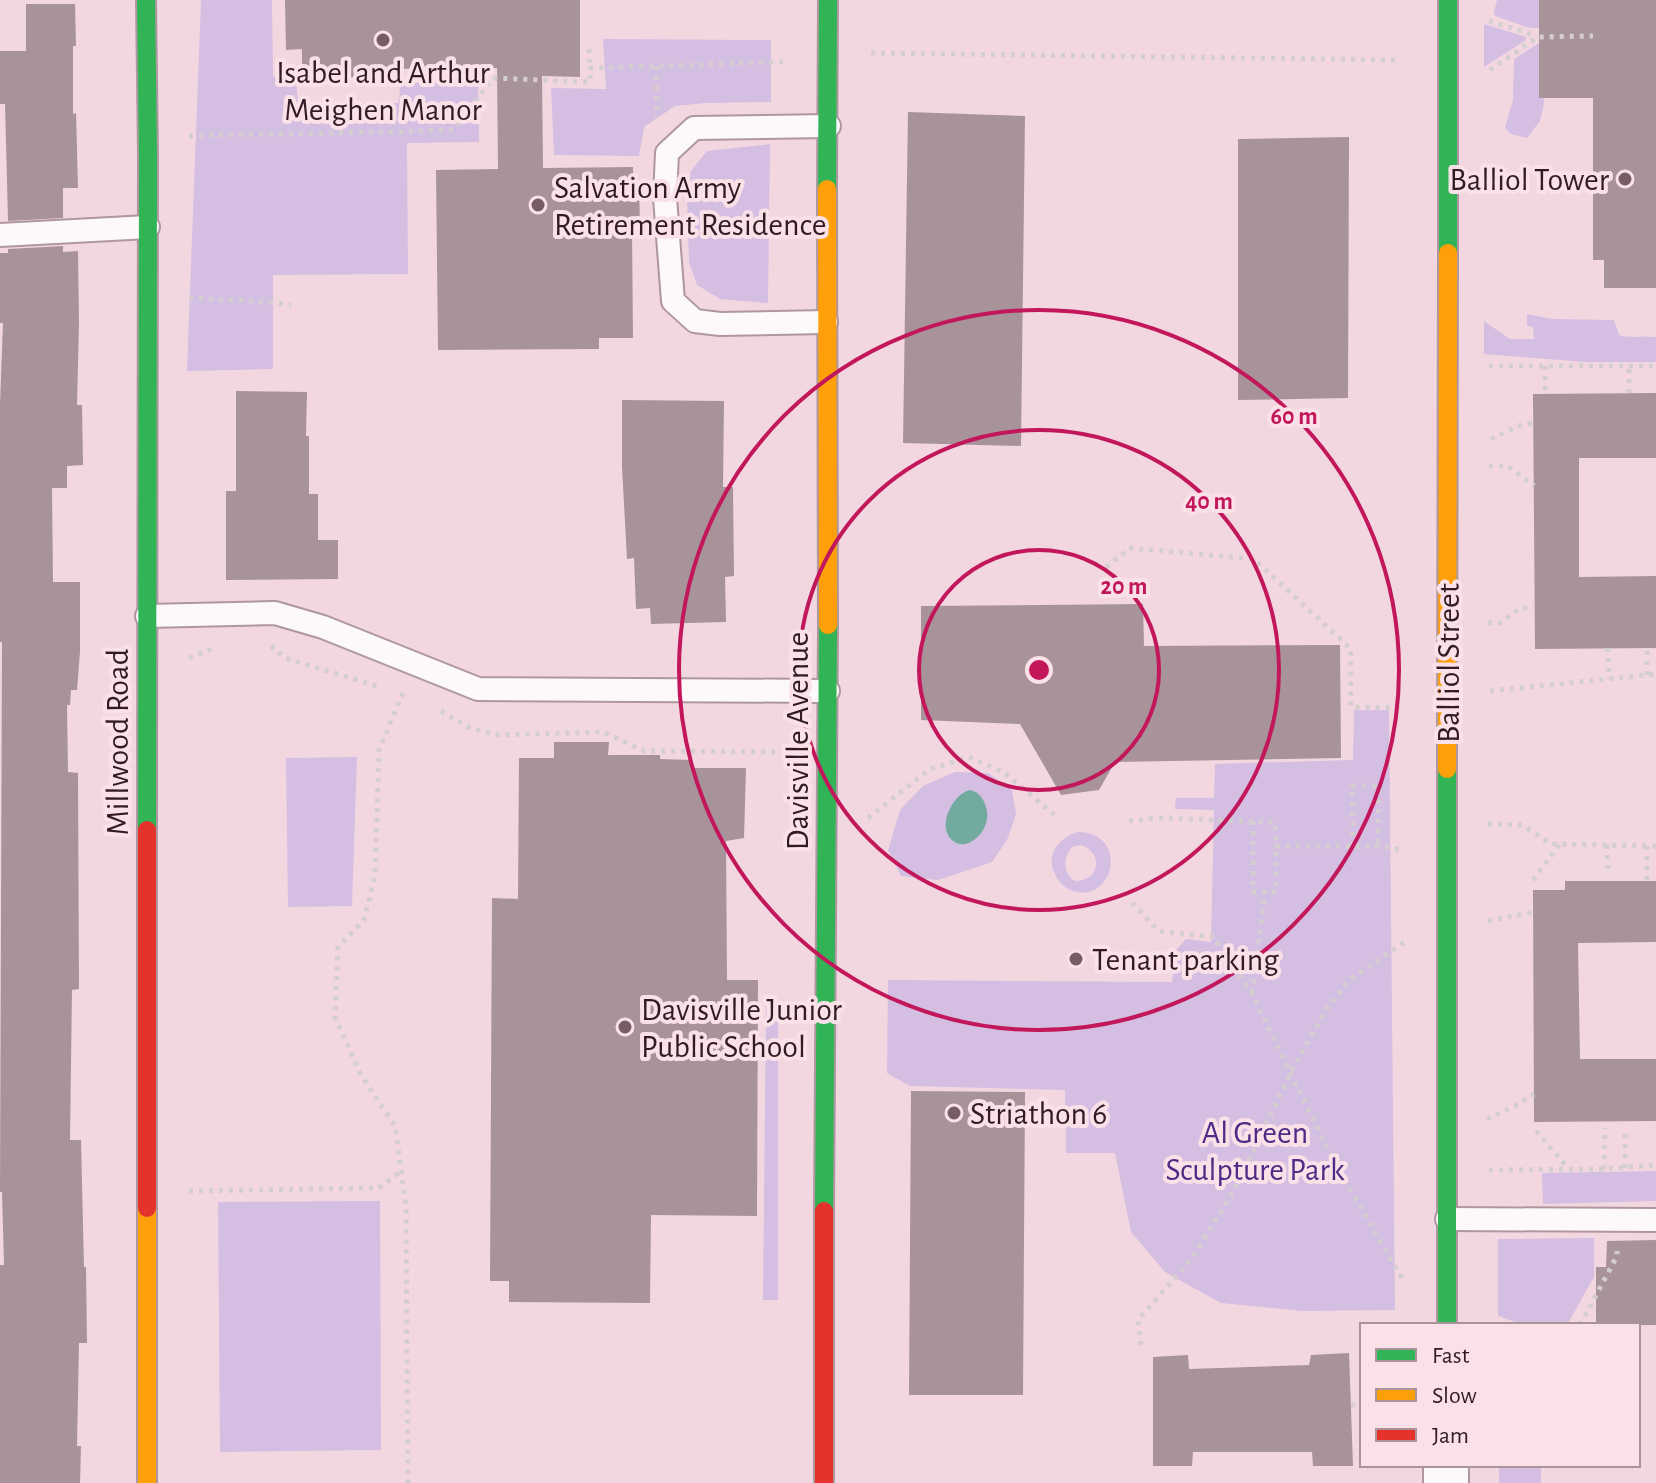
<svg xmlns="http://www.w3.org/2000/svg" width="1656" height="1483" viewBox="0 0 1656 1483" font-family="'Alegreya Sans',sans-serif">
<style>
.green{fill:#d4bee2;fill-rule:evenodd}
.water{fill:#72aaa0}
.building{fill:#a9939a}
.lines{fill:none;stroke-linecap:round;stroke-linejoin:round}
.lane-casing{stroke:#ae979f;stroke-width:26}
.street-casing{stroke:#ae979f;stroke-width:48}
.fast-casing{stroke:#ae979f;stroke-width:22}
.slow-casing{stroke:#ae979f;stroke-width:22}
.jam-casing{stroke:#ae979f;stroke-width:22}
.path{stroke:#d5ced0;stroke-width:5;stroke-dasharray:4 6;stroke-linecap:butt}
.lane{stroke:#fdf9fa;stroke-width:22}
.street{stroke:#fdf9fa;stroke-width:44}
.fast{stroke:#30b455;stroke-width:18}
.slow{stroke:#ff9f0a;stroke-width:18}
.jam{stroke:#e5322d;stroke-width:18}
.ring{fill:none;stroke:#c2185b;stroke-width:4}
.poi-dot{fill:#765d65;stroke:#fae1e8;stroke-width:3}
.labels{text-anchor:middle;stroke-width:8;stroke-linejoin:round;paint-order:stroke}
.poi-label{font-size:32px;fill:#321b23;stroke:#fae1e8;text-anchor:start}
.street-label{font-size:32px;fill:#321b23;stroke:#fae1e8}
.park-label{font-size:32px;fill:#4f2b86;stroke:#fae1e8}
.centre{fill:#c2185b;stroke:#fae1e8;stroke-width:4}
.ring-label{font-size:24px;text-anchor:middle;font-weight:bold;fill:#c2185b;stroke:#fae1e8;stroke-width:8;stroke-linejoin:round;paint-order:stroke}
</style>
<rect width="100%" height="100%" fill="#f3d7e0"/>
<g class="green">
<polygon points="201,0 272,0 273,77 296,78 298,104 399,103 400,83 478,81 479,142 407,143 408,274 273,275 273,369 187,371"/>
<polygon points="1497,0 1544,0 1543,28 1530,28 1495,16 1494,12"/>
<polygon points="1484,24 1526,37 1526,40 1484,67"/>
<polygon points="603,39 771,40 771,102 706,103 675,106 644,127 639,156 554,155 551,88 606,89"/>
<polygon points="1542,41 1544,104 1540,121 1527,138 1511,134 1505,128 1513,100 1514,59"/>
<polygon points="770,144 768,303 720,299 697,285 689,262 687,197 691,171 707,151"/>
<path d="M1527 314 1552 319 1614 320 1619 335C1631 339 1642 335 1656 337V362H1585L1484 354V321L1510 339H1534L1533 327 1527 326Z"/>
<polygon points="1354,710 1389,710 1395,1310 1303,1311 1221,1303 1165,1272 1131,1232 1115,1153 1066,1153 1065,1090 910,1086 887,1073 888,980 1172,982 1175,951 1186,939 1211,942 1214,810 1175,809 1176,798 1214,798 1215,764 1353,760"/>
<polygon points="357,757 352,906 288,907 286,758"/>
<polygon points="955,772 988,773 1012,790 1016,814 1007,840 992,862 938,880 901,876 888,850 900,810 923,786"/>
<path d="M1078 832C1130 833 1114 904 1073 891 1065 888 1058 882 1055 874 1045 855 1059 837 1078 832ZM1081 845C1104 853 1100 881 1075 881 1062 872 1063 858 1072 847Z"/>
<polygon points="766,1006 778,1006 778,1300 763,1300"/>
<polygon points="1656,1171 1656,1201 1543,1204 1542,1173"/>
<polygon points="380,1201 381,1450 220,1452 218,1202"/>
<polygon points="1594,1238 1594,1277 1567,1325 1524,1325 1498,1316 1498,1239"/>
<rect x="1499" y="1465" width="42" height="18"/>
</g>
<path class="water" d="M970 790C979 792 983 798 986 807 994 831 962 859 948 835 940 820 954 794 970 790Z"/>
<g class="building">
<polygon points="285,0 580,0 580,77 542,76 543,168 633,167 633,183 639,183 640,227 632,228 633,338 599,338 599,349 438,350 436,170 498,169 497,68 378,69 378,77 302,78 302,49 286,50"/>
<polygon points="1539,0 1656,0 1656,288 1604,288 1604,260 1593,260 1593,98 1539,98"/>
<polygon points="26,4 75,4 76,46 73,46 73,114 76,113 78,188 63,188 63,218 8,221 5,104 0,104 0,51 26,51"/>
<polygon points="908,112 1025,116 1021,446 903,443"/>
<polygon points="1349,137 1348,398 1238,400 1238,139"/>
<polygon points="63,246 63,252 78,251 79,322 77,405 82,405 83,465 67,466 67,488 52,488 53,582 80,582 80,652 77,690 71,690 70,705 67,705 68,772 78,773 79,989 72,990 70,1140 81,1140 84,1267 86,1267 87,1343 79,1343 77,1446 81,1446 80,1483 0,1483 0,1265 4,1265 2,1192 0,1192 2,642 0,642 0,404 3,323 0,323 0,253 8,253 8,249"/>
<polygon points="236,391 307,392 306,436 309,436 309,494 318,494 318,540 338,540 338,579 226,580 226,491 236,491"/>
<polygon points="1656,393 1656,458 1579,458 1579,577 1656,576 1656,648 1535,649 1533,394"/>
<polygon points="622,400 724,401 723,487 733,487 734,576 725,577 726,622 651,624 650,608 636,609 634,558 627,559 622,467"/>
<polygon points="1143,604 1144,646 1340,645 1341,758 1115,762 1099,790 1061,795 1020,724 921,720 921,606"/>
<polygon points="554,742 609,742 608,755 660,755 660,759 691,760 691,768 746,768 744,838 726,841 727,980 758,980 757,1216 651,1215 650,1303 509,1302 509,1281 490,1281 492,898 518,899 519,758 554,758"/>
<polygon points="1565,881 1656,881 1656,942 1578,943 1580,1059 1656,1059 1656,1121 1534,1122 1533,890 1565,890"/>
<polygon points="911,1091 1025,1092 1023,1395 909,1395"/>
<polygon points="1656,1240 1656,1325 1596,1325 1596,1267 1606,1267 1607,1241"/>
<polygon points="1349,1353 1353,1466 1313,1466 1312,1452 1193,1452 1192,1466 1153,1466 1153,1357 1188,1355 1189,1369 1309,1365 1311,1355"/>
</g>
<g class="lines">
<g class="lane-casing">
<g id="lane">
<polyline points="0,235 148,227"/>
<polyline points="826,322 720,324 695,321 673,301 665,198 667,153 694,128 829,126"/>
<polyline points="147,616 275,613 323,627 478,689 828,691"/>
<polyline points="1447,1219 1656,1220"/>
</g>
</g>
<g class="street-casing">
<polyline id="street" points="1446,1483 1446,1465"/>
</g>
<g class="fast-casing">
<g id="fast">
<polyline points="146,0 148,157 147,830"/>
<polyline points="827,189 828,0"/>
<polyline points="1448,253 1448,0"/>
<polyline points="824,1211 828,625"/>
<polyline points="1447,1325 1447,769"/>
</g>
</g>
<g class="slow-casing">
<g id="slow">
<polyline points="827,189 828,625"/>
<polyline points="1447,769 1448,253"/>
<polyline points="147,1483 147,1208"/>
</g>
</g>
<g class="jam-casing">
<g id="jam">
<polyline points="147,1208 147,830"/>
<polyline points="824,1211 824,1483"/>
</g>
</g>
<g class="path">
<polyline points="1489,21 1537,36"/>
<polyline points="589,49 590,68"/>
<polyline points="871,53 1401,60"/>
<polyline points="656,66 657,118"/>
<polyline points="1490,70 1538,37 1593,36"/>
<polyline points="189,136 453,130 493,78 590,82 590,68 783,62"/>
<polyline points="189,298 266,302 291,305"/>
<polyline points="1489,366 1656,366"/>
<polyline points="1545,366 1545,394"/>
<polyline points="1629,393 1629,366"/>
<polyline points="1491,439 1518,426 1533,423"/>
<polyline points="1489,466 1508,466 1534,486"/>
<polyline points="1106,567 1130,548 1254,559 1351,649 1351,707 1405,708"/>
<polyline points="1488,623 1500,623 1519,609 1534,607"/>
<polyline points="271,646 285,658 377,686"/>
<polyline points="1608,648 1609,679"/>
<polyline points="189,658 217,647"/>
<polyline points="1647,675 1647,648"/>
<polyline points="1490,691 1656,674"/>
<polyline points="403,693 379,750 375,876 364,920 338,947 335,1017 361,1075 395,1126 406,1206 408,1483"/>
<polyline points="441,711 470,728 497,735 604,732 644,751 783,752"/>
<polyline points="868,818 930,769 969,757 1005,773 1059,819"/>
<polyline points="1129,821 1159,818 1275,822 1276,846 1378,846"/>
<polyline points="1253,821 1253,892 1276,892 1276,846"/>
<polyline points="1488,824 1522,825 1551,844 1656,846"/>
<polyline points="1607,845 1608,874"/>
<polyline points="1353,846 1352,786 1379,786 1378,846"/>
<polyline points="1375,846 1405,850"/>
<polyline points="1647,846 1647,881"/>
<polyline points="1533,880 1560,844"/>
<polyline points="1132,903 1159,931 1214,937 1252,994 1332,1158 1403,1280"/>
<polyline points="1488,921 1533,912"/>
<polyline points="1252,993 1265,892"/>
<polyline points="1487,1119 1513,1107 1534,1094"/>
<polyline points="1536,1131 1569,1169"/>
<polyline points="1625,1168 1625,1130"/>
<polyline points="1604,1169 1605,1128"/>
<polyline points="1489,1170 1604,1169 1656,1165"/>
<polyline points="189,1191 379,1188 401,1171"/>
<polyline points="1580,1325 1617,1256 1617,1251"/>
<polyline points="1141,1345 1138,1320 1192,1258 1235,1189 1291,1072 1325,1011 1349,980 1406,941"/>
<polyline points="1351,1405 1362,1404"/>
</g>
<use href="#lane" class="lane"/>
<use href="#street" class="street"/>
<use href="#fast" class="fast"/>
<use href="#slow" class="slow"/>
<use href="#jam" class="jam"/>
</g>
<g class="ring">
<circle cx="1039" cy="670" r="120"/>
<circle cx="1039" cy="670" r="240"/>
<circle cx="1039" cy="670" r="360"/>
</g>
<g class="poi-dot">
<circle cx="383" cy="40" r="8"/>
<circle cx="1625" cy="179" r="8"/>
<circle cx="538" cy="205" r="8"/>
<circle cx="1076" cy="959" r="8"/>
<circle cx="625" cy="1027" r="8"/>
<circle cx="954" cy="1113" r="8"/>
</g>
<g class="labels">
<g class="poi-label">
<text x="383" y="83" text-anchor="middle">Isabel and Arthur<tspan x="383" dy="37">Meighen Manor</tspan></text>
<text x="1609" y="190" text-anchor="end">Balliol Tower</text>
<text x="554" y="198">Salvation Army<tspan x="554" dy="37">Retirement Residence</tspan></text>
<text x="1092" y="970">Tenant parking</text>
<text x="641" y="1020">Davisville Junior<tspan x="641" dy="37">Public School</tspan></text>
<text x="970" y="1124">Striathon 6</text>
</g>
<g class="street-label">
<text transform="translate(1448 663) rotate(-90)" y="11">Balliol Street</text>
<text transform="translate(797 741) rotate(-90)" y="11">Davisville Avenue</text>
<text transform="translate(117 742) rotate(-90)" y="11">Millwood Road</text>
</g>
<g class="park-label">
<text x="1255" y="1143">Al Green<tspan x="1255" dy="37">Sculpture Park</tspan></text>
</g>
</g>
<circle cx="1039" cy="670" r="12" class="centre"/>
<g class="ring-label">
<text x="1294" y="424">60 m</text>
<text x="1209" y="509">40 m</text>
<text x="1124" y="594">20 m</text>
</g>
<rect x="1360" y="1323" width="280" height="144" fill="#fae1e8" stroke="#aa9299" stroke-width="2"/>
<rect x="1376" y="1349" width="40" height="12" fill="#30b455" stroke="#aa9299" stroke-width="2"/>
<text x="1432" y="1363" font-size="24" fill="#321b23">Fast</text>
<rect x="1376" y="1389" width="40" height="12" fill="#ff9f0a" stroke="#aa9299" stroke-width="2"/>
<text x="1432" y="1403" font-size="24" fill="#321b23">Slow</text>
<rect x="1376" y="1429" width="40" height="12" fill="#e5322d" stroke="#aa9299" stroke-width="2"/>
<text x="1432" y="1443" font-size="24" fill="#321b23">Jam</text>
</svg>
